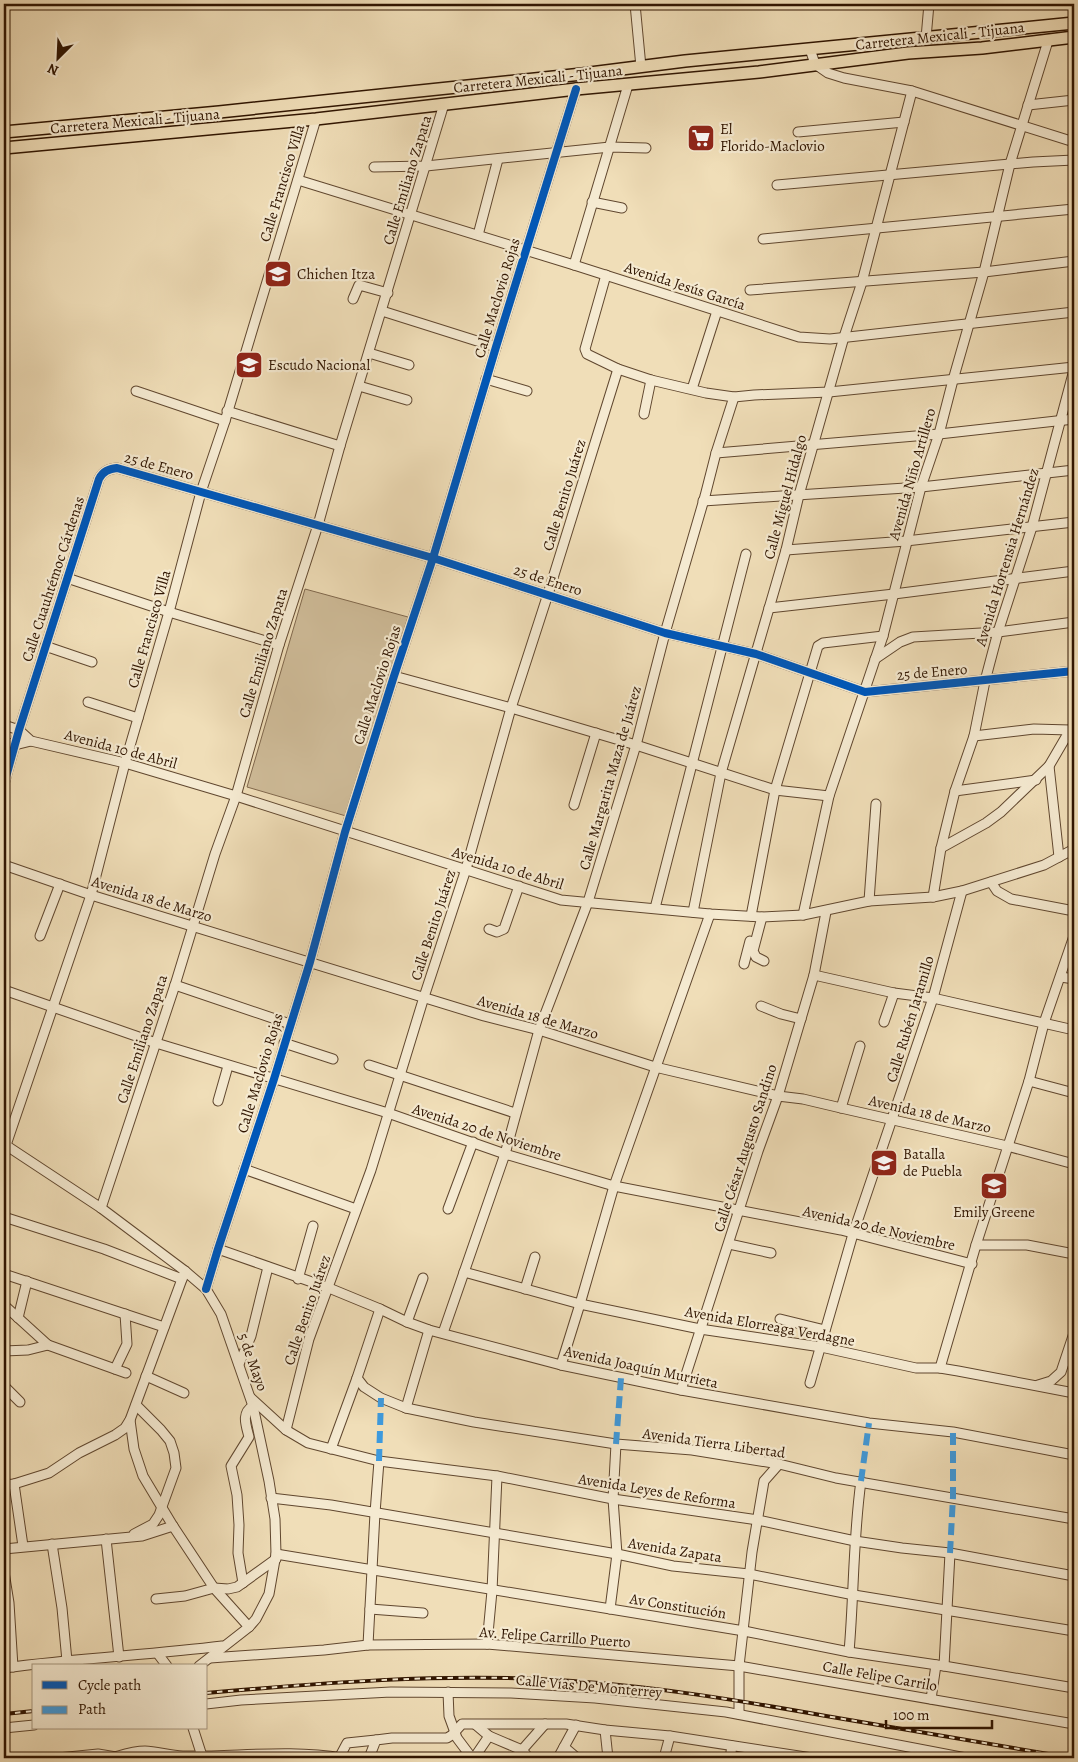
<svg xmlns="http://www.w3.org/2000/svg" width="1078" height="1762" viewBox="0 0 1078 1762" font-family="Alegreya,serif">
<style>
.green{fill:#cfbc99;stroke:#80684d}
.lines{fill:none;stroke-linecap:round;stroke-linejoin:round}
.minor-casing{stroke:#60472f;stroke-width:11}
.major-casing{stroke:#301501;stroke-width:14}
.minor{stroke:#f5ead1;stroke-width:9}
.major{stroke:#f0deb8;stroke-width:11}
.rail-casing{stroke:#301501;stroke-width:4}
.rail{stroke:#f5ead1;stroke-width:2;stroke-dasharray:5.5;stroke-linecap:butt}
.quiet{stroke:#3e9add;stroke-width:6;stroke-dasharray:12 6;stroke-linecap:butt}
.cycleway-casing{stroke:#f5ead1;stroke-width:11}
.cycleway{stroke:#0057b8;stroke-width:8}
.labels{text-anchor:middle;stroke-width:4.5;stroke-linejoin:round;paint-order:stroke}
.street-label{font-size:15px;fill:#301501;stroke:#f5ead1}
.poi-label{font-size:15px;fill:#301501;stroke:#f5ead1;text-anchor:start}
</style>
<rect width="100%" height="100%" fill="#f0deb8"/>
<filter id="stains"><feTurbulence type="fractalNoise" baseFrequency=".004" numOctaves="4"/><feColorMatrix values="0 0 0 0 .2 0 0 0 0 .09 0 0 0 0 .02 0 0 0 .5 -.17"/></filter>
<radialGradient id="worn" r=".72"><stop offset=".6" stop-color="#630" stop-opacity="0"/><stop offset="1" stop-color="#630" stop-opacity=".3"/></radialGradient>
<polygon class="green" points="305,589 408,617 346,816 247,787"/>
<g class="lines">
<g class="minor-casing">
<g id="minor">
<polyline points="635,4 641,67"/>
<polyline points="926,38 929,4"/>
<polyline points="810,49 815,64 828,73 844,78 912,91 1074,142"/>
<polyline points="1028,105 1074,100"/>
<polyline points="798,132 904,122"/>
<polyline points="374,167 426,166 610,147 646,148"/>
<polyline points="298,180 574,265 799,337 830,339 1074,312"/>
<polyline points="777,185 1033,162 1074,160"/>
<polyline points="592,202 622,208"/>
<polyline points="478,235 498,159"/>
<polyline points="763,239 1074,209"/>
<polyline points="574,265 628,85"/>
<polyline points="606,275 585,349 587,354 618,369 651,380 706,393 734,397 754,395 829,392 1074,367"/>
<polyline points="750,290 984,272 1074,261"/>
<polyline points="353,299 359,285 388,293"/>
<polyline points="382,311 496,347"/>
<polyline points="369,353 409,365"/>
<polyline points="486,379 527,391"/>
<polyline points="359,386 407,400"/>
<polyline points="692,389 717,311"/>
<polyline points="136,391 225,421"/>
<polyline points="227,411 340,446"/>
<polyline points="644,414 651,380"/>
<polyline points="716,453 939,434 1074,419"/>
<polyline points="703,501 921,487 1074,470"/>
<polyline points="786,550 906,541 1074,522"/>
<polyline points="67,578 169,612 279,645"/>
<polyline points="769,608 894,594 1074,571"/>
<polyline points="45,646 92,662"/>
<polyline points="875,659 900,642 913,637 998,632 1074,622"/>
<polyline points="394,676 511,708 636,745 775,790 829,796"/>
<polyline points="88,702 138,718"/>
<polyline points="4,725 19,730 31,741 125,763 236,796 561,900 710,914 762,917 803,915 869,901 933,897 962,891 1044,865 1074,849"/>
<polyline points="974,736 1034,729 1070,730"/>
<polyline points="4,742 15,745 31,741"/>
<polyline points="1049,766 1059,857"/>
<path d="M4 784 19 730 99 479C103 471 109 469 117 468L433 558 665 633 756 654 865 692 1074 671"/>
<polyline points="955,791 1036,780"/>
<polyline points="574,805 596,733"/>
<polyline points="941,848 986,823 1001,812 1049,766 1070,730 1074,727"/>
<polyline points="4,865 91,895 484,1016 539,1030 655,1067 778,1096 803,1099 841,1108 1007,1146 1074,1164"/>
<polyline points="991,882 997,891 1011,899 1074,911"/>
<polyline points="933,897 941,848 955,791 974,736 985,681 998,632 1032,527 1074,370"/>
<polyline points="869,901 876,804"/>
<polyline points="655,908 746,554"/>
<polyline points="693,912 721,773 786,550 799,495 844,337 862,282 912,91"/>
<polyline points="803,915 829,796 883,636 921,487 939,434 953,380 984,272 1010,164 1048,41"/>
<polyline points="751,916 775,790 818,646 823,643 883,636"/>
<polyline points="762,917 753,951 756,957 764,961"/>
<polyline points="489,929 497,932 504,929 519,886"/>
<polyline points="40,936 60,884"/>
<polyline points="744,964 750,941"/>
<polyline points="814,975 894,993 933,998 1074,1030"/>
<polyline points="1061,977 1074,979"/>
<polyline points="175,985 290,1024"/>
<polyline points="4,990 156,1043 388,1113 505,1154 614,1186 841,1230 972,1264"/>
<polyline points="761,1006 781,1014 801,1019"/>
<polyline points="884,1022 894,993"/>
<polyline points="284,1043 333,1059"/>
<polyline points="369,1065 515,1113"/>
<polyline points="1029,1081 1074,1093"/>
<polyline points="218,1101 228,1066"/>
<polyline points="841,1108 860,1046"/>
<polyline points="4,1144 101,1208 185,1271 206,1289 221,1314 253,1406 269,1481 275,1519 276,1554 269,1594 256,1619 249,1627 199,1666"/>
<polyline points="6,1145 91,895 125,763 169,612 201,492 225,421 316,119"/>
<polyline points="244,1169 356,1209"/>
<polyline points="101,1208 175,985 215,854 236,796 279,645 318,525 340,446 444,104"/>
<polyline points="448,1209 473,1142"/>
<polyline points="4,1217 104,1249 182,1279"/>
<polyline points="729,1244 771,1253"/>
<polyline points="976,1245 1027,1245 1074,1254"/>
<polyline points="218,1249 329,1288 380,1309 407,1322 429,1330 561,1365 681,1390 800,1411 869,1423 953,1432 1074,1455"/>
<polyline points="464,1272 580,1304 700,1329 821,1347 916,1368 940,1368 958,1371 1074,1393"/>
<polyline points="4,1274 164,1327"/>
<polyline points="298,1279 313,1226"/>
<polyline points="206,1289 218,1249 274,1079 310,962 345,832 394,676 433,558 496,347 576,89"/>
<polyline points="525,1289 535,1257"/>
<polyline points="4,1305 48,1345 28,1350 4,1351"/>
<polyline points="18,1318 27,1281"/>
<polyline points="780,1319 825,1330"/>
<polyline points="407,1322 423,1278"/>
<polyline points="443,1333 505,1154 539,1030 588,902 636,745 665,633 705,496 716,453 734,397"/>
<polyline points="48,1345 126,1373"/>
<polyline points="239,1364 251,1336 268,1267"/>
<polyline points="561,1365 580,1304 614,1186 710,914"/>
<polyline points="940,1368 976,1245 1029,1081 1044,1023 1074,936"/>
<polyline points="115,1369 127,1344 125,1314"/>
<polyline points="146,1376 184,1393"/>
<polyline points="357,1378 364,1387 381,1398 406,1408 474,1422 616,1444 692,1450 779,1464 836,1478 1074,1519"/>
<polyline points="810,1383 853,1234 933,998 962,891"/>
<polyline points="1038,1385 1051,1381 1061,1372 1074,1333"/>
<polyline points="4,1386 20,1402"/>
<polyline points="681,1390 758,1151 778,1096 814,975 826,912"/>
<polyline points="251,1398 286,1430 308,1443 379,1461 497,1476 613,1499 758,1520 855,1541 902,1548 950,1553 1074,1576"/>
<polyline points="406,1408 429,1330"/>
<polyline points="130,1420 134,1449 143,1476 173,1526 214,1588 249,1627"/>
<polyline points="286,1430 309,1339 371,1170 424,997 466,869 511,708 548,594 618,369"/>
<polyline points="331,1449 357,1378 380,1309"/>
<polyline points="14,1484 23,1546"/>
<polyline points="4,1485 14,1484 49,1473 79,1453 115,1435 125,1428 130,1420 185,1271"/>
<polyline points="271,1498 331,1505 617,1554 673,1566 749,1574 854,1595 1074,1631"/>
<polyline points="134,1534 153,1524 159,1515 176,1468 174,1453 170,1441 161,1430 136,1405"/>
<polyline points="106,1539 119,1657"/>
<polyline points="52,1544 62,1608 67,1661"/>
<polyline points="4,1549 142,1536 173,1526"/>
<polyline points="276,1554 744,1631 849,1652 944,1666 1074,1688"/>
<polyline points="4,1572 9,1603 13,1667"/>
<path d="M243 1583 238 1553 239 1525 237 1495 231 1466 249 1437C246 1425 241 1413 253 1406"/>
<polyline points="156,1599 185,1596 214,1588 228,1589 237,1587 276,1559"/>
<polyline points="370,1609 423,1613"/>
<polyline points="610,1609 617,1554 613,1499 616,1444"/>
<polyline points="487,1644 492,1591 497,1476"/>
<polyline points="368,1645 375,1513 379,1461"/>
<path d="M849 1652C854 1595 853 1538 861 1481"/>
<polyline points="158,1654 167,1666"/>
<polyline points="210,1658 324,1650 368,1645 487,1644 739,1666 1074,1724"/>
<polyline points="944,1666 950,1553"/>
<path d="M4 1668C76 1658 150 1655 222 1646"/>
<polyline points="448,1692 449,1716 457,1738 472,1758"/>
<polyline points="931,1699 936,1665"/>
<polyline points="206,1704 241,1700 391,1692 511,1693 595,1698 726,1712 966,1758"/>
<polyline points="739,1714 739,1666 752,1552 764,1481 779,1464"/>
<polyline points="476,1725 489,1736 522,1750 529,1758"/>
<polyline points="4,1728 34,1725"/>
<polyline points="193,1728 202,1756"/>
<polyline points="605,1730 608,1758"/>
<polyline points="564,1747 577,1758"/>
<polyline points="522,1750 545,1724"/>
<polyline points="58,1758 98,1754 116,1757"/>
<path d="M111 1758C122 1755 133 1751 145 1751 157 1751 170 1756 183 1756 236 1757 289 1749 342 1758"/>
<polyline points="339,1758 347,1743 376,1740"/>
<polyline points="369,1758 376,1740 392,1738 447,1738 452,1735 462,1724 566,1724 605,1730 670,1736 812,1758"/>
<polyline points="474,1758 489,1736"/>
<polyline points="558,1758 576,1725"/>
<polyline points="664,1758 670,1736"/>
<polyline points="730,1758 732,1746"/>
</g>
</g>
<g class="major-casing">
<g id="major">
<polyline points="4,132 219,112 582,74 685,61 1074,23"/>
<polyline points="4,148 316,119 576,89 759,72 908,53 982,48 1074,37"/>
</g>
</g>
<use href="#minor" class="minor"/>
<use href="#major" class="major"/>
<g class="rail-casing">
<g id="rail">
<path d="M206 1693C323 1683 440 1673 557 1680 647 1685 737 1700 826 1716 908 1730 990 1744 1072 1758"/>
<polyline points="4,1714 34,1711"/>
</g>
</g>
<use href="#rail" class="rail"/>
<g class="quiet">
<polyline points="616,1444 621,1378"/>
<polyline points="379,1461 381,1398"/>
<polyline points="861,1481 869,1423"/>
<polyline points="950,1553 953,1497 953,1432"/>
</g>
<g class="cycleway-casing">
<g id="cycleway">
<path d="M4 784 19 730 99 479C103 471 109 469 117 468L433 558 665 633 756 654 865 692 1074 671"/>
<polyline points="206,1289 218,1249 274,1079 310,962 345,832 394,676 433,558 496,347 576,89"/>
</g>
</g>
<use href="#cycleway" class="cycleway"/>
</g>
<defs>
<g id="supermarket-square" transform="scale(1.4375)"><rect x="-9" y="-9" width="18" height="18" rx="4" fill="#8f2418" stroke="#f5ead1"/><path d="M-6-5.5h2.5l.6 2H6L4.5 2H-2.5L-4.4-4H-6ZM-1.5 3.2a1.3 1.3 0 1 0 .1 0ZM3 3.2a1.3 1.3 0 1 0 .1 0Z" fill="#fff"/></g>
<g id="school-square" transform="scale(1.4375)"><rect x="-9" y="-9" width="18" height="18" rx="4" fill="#8f2418" stroke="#f5ead1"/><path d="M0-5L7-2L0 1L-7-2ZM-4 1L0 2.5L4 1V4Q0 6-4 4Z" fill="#fff"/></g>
</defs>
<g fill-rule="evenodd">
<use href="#supermarket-square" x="701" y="138"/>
<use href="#school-square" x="278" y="274"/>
<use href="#school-square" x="249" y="365"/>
<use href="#school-square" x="884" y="1163"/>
<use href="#school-square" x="994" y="1186"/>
</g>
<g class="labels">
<g class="street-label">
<text transform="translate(940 36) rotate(-6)" y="5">Carretera Mexicali - Tijuana</text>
<text transform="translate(538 79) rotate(-6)" y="5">Carretera Mexicali - Tijuana</text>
<text transform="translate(135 121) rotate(-5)" y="5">Carretera Mexicali - Tijuana</text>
<text transform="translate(407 180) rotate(-73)" y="5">Calle Emiliano Zapata</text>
<text transform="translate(282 183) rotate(-73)" y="5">Calle Francisco Villa</text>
<text transform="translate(685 286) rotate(18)" y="5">Avenida Jesús García</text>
<text transform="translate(497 298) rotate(-73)" y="5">Calle Maclovio Rojas</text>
<text transform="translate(159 466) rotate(15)" y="5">25 de Enero</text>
<text transform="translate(912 474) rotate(-74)" y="5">Avenida Niño Artillero</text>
<text transform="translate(564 495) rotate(-73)" y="5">Calle Benito Juárez</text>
<text transform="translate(785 497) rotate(-75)" y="5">Calle Miguel Hidalgo</text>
<text transform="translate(1007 557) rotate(-73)" y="5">Avenida Hortensia Hernández</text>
<text transform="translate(53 579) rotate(-72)" y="5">Calle Cuauhtémoc Cárdenas</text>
<text transform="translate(548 580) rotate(18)" y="5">25 de Enero</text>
<text transform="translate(149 629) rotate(-74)" y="5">Calle Francisco Villa</text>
<text transform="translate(263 653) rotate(-73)" y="5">Calle Emiliano Zapata</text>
<text transform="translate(932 672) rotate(-5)" y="5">25 de Enero</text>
<text transform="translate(377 685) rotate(-72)" y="5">Calle Maclovio Rojas</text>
<text transform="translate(121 749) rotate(15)" y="5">Avenida 10 de Abril</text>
<text transform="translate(610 778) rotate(-74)" y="5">Calle Margarita Maza de Juárez</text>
<text transform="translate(508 868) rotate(17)" y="5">Avenida 10 de Abril</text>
<text transform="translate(152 899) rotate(17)" y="5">Avenida 18 de Marzo</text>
<text transform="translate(433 925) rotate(-72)" y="5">Calle Benito Juárez</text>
<text transform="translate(538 1017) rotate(16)" y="5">Avenida 18 de Marzo</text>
<text transform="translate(910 1019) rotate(-73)" y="5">Calle Rubén Jaramillo</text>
<text transform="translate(142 1039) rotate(-72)" y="5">Calle Emiliano Zapata</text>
<text transform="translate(260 1073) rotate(-73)" y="5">Calle Maclovio Rojas</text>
<text transform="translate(930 1114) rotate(13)" y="5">Avenida 18 de Marzo</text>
<text transform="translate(487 1132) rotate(18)" y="5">Avenida 20 de Noviembre</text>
<text transform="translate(745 1148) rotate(-72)" y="5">Calle César Augusto Sandino</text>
<text transform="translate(879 1228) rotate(13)" y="5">Avenida 20 de Noviembre</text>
<text transform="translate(307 1310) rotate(-71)" y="5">Calle Benito Juárez</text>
<text transform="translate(770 1326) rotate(10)" y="5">Avenida Elorreaga Verdagne</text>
<text transform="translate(253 1362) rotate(70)" y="5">5 de Mayo</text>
<text transform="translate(641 1367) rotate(12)" y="5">Avenida Joaquín Murrieta</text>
<text transform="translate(714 1443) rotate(8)" y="5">Avenida Tierra Libertad</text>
<text transform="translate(657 1491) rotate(9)" y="5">Avenida Leyes de Reforma</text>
<text transform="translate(675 1550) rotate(9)" y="5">Avenida Zapata</text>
<text transform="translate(678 1606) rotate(9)" y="5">Av Constitución</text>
<text transform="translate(555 1637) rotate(4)" y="5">Av. Felipe Carrillo Puerto</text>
<text transform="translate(880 1676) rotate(10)" y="5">Calle Felipe Carrilo</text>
<text transform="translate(589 1686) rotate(5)" y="5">Calle Vías De Monterrey</text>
</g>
<g class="poi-label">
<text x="720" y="134">El<tspan x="720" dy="17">Florido-Maclovio</tspan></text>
<text x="297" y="279">Chichen Itza</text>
<text x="268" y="370">Escudo Nacional</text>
<text x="903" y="1159">Batalla<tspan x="903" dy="17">de Puebla</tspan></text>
<text x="994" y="1217" text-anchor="middle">Emily Greene</text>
</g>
</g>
<rect width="1078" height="1762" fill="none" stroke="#f0deb8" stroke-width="20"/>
<rect x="5" y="5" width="1068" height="1752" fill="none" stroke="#301501" stroke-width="2.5"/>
<rect x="10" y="10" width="1058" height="1742" fill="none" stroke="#301501"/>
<rect x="32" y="1664" width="175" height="65" fill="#f5ead1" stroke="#a6957e"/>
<rect x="42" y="1681" width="25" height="8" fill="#0057b8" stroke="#a6957e"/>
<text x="78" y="1690" font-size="15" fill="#301501">Cycle path</text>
<rect x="42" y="1706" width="25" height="8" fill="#3e9add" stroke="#a6957e"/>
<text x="78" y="1714" font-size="15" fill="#301501">Path</text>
<g transform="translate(58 58) rotate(204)" stroke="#f5ead1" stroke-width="4" paint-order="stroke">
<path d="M0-4L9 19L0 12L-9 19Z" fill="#301501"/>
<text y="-8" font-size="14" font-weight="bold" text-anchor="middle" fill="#301501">N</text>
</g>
<path d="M886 1720v8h106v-8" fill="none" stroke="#301501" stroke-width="2.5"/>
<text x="893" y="1720" font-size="15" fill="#301501" stroke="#f5ead1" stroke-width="4" paint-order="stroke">100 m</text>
<rect width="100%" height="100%" filter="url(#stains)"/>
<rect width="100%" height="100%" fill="url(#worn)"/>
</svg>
